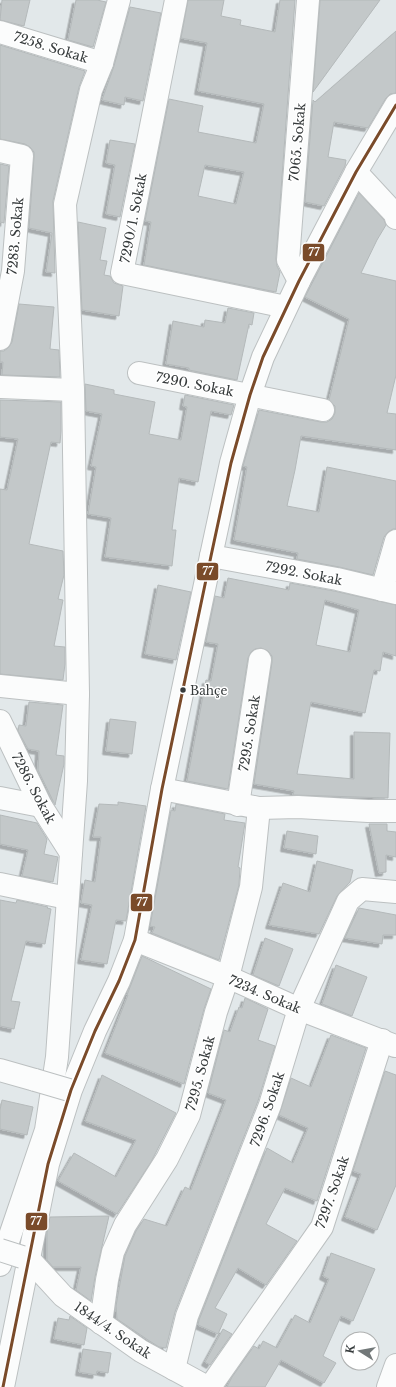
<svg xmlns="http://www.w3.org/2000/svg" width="396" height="1387" viewBox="0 0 396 1387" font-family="'Libre Baskerville',serif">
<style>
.building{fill:#c3c8c9;stroke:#b4b9ba;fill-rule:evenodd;filter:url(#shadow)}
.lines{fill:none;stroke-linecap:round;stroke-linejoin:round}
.minor-casing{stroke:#bcc0c1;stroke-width:24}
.minor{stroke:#fbfcfc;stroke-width:22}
.minor-bridge-casing{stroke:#bcc0c1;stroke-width:24;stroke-linecap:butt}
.minor-bridge{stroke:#fbfcfc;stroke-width:22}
.bus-1-casing{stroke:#fff;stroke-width:6}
.bus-1{stroke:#7a4b2a;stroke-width:3}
.bus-dot{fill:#363b3c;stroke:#fff;stroke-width:1.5}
.labels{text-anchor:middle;stroke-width:3;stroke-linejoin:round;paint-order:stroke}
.bus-label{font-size:12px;fill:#363b3c;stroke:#fff;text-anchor:start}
.street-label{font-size:13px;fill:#363b3c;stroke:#fff}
.line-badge{stroke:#fff;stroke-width:1.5}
.badge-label{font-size:11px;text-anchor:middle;font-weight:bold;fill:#fff}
</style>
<defs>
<filter id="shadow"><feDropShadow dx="-3.5" dy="3.5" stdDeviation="0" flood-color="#0004"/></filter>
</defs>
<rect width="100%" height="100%" fill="#e2e8ea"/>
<g class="building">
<polygon points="2,0 30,0 24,26 0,20"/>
<polygon points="76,0 97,0 106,2 93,47 68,40"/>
<path d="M188 0H224L221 16 241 20 240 25 275 32 280 0H295L276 259 277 266 280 272 276 292 144 265 151 222 145 221 169 99 203 106 198 132 256 143 264 104 198 91 207 43 181 38ZM205 165 244 172 236 204 198 196Z"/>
<polygon points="320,0 380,0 313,92 320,1"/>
<polygon points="130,7 161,13 143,101 125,97 124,105 102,100 114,66"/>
<polygon points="396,31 396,93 390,94 386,98 368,128 334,122 328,157 346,160 345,166 324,206 305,202 313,100 315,102"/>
<polygon points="0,45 85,71 79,87 53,201 55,273 46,272 52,233 29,228 34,157 34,152 30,147 25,144 0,139"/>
<polygon points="110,140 135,144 120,217 106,214 115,165 106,163"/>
<polygon points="0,164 9,166 4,223 0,222"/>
<polygon points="359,193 384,220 386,225 377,240 361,273 396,281 396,375 387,413 396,414 396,450 301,436 295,470 287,506 319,512 327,467 396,481 396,529 393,529 388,532 384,537 373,575 339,567 297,559 298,553 234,540 247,467 243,466 259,410 321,422 327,422 332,419 335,413 335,406 329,400 349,319 305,297"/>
<polygon points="78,222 106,228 100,260 107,261 104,275 110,276 114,283 123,286 119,316 82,310"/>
<polygon points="19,304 54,307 50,349 59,350 60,377 2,375 3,362 0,362 0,351 4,351 9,347 12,342"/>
<polygon points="228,308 254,313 252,325 249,324 237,380 189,370 189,368 166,364 173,321 204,327 205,320 225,323"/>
<polygon points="85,384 114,390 114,394 155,402 149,434 181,440 187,407 183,406 185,395 234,405 231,415 211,411 198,482 179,478 172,530 176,530 172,566 105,557 111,518 88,514 96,467 91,466 102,414 86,411"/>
<polygon points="0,400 61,402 61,431 60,443 51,442 29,544 63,551 64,575 58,599 63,600 54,646 65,647 65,664 63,680 0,674 0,489 7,490 18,439 0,437"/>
<path d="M228 578 289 590 290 583 334 591 396 605V656L383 652 380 671 374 670 365 713 311 702 297 774 354 779V732L390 733 388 798 293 795 294 791 254 784 272 662V656L268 651 261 648 255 649 251 652 248 658 228 789 187 781 206 680 211 681 218 644 206 642 215 596 224 598ZM325 600 359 610 350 652 316 645Z"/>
<polygon points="158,585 191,592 176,660 145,654"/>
<polygon points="29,702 63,705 56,755 64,756 64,764 55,805 38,770 39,751 28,749 18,731 19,725 26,726"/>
<polygon points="110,719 136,722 132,754 106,751"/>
<polygon points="118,802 146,806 126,921 116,920 107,964 81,960 92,905 81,903 85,880 95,882 101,837 93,837 99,804 118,805"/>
<polygon points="176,804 225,814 224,820 245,823 238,867 240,868 239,885 219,960 152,933 155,927 150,926 171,810 175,811"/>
<polygon points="0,815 37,823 47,839 44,854 58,857 53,882 22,876 28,850 0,844"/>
<polygon points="369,824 387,824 387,831 396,832 396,857 386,855 386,872 379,873"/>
<polygon points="287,831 318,836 316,854 284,848"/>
<polygon points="317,861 353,870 350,882 337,896 319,934 269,925 283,883 310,892"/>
<polygon points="0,900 16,903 17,900 48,907 47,908 51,909 45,944 26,941 11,1001 20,1002 14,1029 0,1026"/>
<polygon points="359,908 396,915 396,935 383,935 382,944 345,938"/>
<polygon points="265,938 293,949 279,986 253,975"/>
<polygon points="142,956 211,989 204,1009 184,1084 105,1053 128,995 127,995"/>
<polygon points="336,965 367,977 352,1016 322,1004"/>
<polygon points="245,998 268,1009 258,1040 275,1046 258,1101 175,1312 166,1348 159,1347 148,1340 117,1319 116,1306 125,1256 136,1231 144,1219 167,1226 185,1187 191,1190 226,1100 208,1093 224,1030 230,1032 239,1007 242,1008"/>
<polygon points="331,1035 366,1048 317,1201 285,1188 266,1224 297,1241 266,1285 238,1268 215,1308 227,1314 218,1334 198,1325 199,1320 267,1148 293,1163 308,1128 279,1115 291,1078 311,1087"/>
<polygon points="385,1071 396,1075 396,1185 377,1230 345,1217 361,1174 353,1171"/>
<polygon points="102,1075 176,1113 151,1162 117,1214 58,1181 74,1153 116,1177 136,1140 85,1121"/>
<polygon points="2,1100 33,1107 27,1135 0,1129 0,1110"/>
<polygon points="109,1216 95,1277 91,1301 76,1290 81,1267 53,1267 47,1260 47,1232 50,1217"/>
<polygon points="331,1253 375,1269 353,1321 341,1316 323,1356 336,1363 324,1383 281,1360 265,1387 227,1387 232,1377 254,1346 259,1349 263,1341 277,1348 295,1315 310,1323 329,1279 323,1276"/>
<polygon points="70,1316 87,1328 84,1345 54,1339 58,1318 69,1320"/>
<polygon points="223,1329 232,1334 210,1365 205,1362"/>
<polygon points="83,1349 111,1353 108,1373 97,1371 96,1375 79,1372"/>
</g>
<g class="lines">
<g class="minor-casing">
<g id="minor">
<polyline points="176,0 122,273 286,307"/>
<polyline points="0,32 102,63"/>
<polyline points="0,151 22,156 13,271 0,339"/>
<polyline points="356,172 395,214 396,218"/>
<polyline points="299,281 288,260 308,0"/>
<polyline points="139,373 323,410"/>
<polyline points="0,387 73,390"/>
<polyline points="211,556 337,579 396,593"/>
<polyline points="382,590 396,541"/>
<polyline points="0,686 78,694"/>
<polyline points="0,721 41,806 71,853"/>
<polyline points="162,789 259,808 298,807 368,811 396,811"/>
<polyline points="0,798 41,806"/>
<polyline points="238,805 260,660"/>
<polyline points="0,884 67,898"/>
<polyline points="135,940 228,977 299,1009 395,1046"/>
<polyline points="0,1070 35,1080"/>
<polyline points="22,1257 29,1259 63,1296 141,1351 207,1387"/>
<polyline points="0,1265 46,1130 57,1057 76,781 78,694 73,390 65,204 91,90 102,63 119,0"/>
<polyline points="101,1323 107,1280 113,1252 125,1225 167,1159 189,1115 216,1012 228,977 251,887 259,808"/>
<polyline points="174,1369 187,1316 270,1105 299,1009 348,901 362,889 396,892"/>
<polyline points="3,1387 48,1164 71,1090 95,1031 119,981 135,940 162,789 211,556 231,463 250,395 263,357 299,281 356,172 396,105"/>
<polyline points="210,1387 322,1227 382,1040"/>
<polyline points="388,1387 396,1365"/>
</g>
</g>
<use href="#minor" class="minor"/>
<g class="minor-bridge-casing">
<g id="minor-bridge">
<polyline points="35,1080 69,1090"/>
<polyline points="0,1250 22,1257"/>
</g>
</g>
<use href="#minor-bridge" class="minor-bridge"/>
<g class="bus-1-casing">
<polyline id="bus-1" points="3,1387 48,1164 71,1090 95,1031 119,981 135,940 162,789 211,556 231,463 250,395 263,357 299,281 356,172 396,105"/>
</g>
<use href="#bus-1" class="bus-1"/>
</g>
<circle class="bus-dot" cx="183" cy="690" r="3.5"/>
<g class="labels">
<g class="bus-label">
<text x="190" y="695">Bahçe</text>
</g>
<g class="street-label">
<text transform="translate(51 47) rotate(17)" y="5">7258. Sokak</text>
<text transform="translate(297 142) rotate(-85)" y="5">7065. Sokak</text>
<text transform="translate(133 218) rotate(-79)" y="5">7290/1. Sokak</text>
<text transform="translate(15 236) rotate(-85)" y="5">7283. Sokak</text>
<text transform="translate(195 384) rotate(11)" y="5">7290. Sokak</text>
<text transform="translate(304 573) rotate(11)" y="5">7292. Sokak</text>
<text transform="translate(249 733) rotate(-81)" y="5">7295. Sokak</text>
<text transform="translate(34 788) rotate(62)" y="5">7286. Sokak</text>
<text transform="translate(265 994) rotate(23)" y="5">7234. Sokak</text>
<text transform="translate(200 1073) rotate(-75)" y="5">7295. Sokak</text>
<text transform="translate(267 1109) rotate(-71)" y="5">7296. Sokak</text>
<text transform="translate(332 1192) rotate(-71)" y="5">7297. Sokak</text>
<text transform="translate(113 1330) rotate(34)" y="5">1844/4. Sokak</text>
</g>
</g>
<g class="line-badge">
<rect x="302" y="243" width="23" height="19" rx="4" fill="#7a4b2a"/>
<rect x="196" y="562" width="23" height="19" rx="4" fill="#7a4b2a"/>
<rect x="130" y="893" width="23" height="19" rx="4" fill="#7a4b2a"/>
<rect x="25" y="1212" width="23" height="19" rx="4" fill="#7a4b2a"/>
</g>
<g class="badge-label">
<text x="314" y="256">77</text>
<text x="208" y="575">77</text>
<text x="142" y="906">77</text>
<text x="36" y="1225">77</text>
</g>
<g transform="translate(360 1351) rotate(281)"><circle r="19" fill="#ffffff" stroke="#afb1b1"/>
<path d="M0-3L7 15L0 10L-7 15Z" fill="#727879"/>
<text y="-6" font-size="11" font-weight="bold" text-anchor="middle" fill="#363b3c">K</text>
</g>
</svg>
